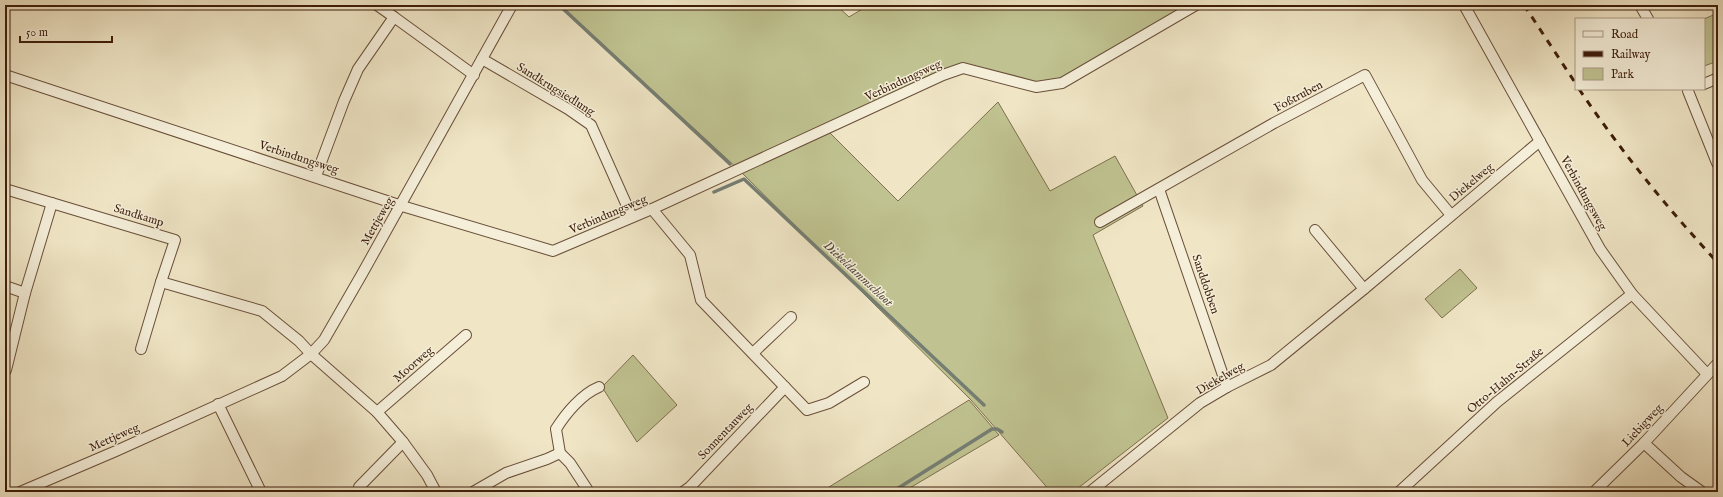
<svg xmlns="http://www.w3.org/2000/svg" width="1723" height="497" viewBox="0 0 1723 497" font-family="'IM FELL English',serif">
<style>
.green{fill:#c0c391;stroke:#7e704e}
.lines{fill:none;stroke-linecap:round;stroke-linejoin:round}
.stream{stroke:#757e73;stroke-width:3.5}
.minor-casing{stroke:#6a4f39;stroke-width:12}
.minor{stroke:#f5efda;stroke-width:10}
.rail{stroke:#3d1d0a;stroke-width:3;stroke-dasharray:7 7;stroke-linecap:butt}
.labels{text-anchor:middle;stroke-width:3;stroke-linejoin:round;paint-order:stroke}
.street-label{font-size:12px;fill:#3d1d0a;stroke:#f5efda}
.water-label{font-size:13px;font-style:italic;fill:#594d3f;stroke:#f5efda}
</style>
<rect width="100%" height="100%" fill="#f0e6c6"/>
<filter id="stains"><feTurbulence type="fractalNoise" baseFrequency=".005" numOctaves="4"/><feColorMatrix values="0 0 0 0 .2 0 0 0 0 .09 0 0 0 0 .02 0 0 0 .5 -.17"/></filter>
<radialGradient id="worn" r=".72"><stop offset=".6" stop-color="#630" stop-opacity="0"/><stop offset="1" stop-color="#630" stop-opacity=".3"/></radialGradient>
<g class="green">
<polygon points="560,5 836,5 849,17 869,5 1191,5 1062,83 1036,87 963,68 827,130 898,201 998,102 1050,191 1115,156 1143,206 1093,235 1168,418 1073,492 1051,492 971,400 739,170"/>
<polygon points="1718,13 1718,61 1704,66 1704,19"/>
<polygon points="1460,269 1477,288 1442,318 1425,299"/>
<polygon points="633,355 677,405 637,442 602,387"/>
<polygon points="969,400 999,435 903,492 821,492"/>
</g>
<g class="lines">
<g class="stream">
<polyline points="559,5 730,164"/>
<polyline points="714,192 744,179 984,405"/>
<polyline points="892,492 992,429 997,429 1002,432"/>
</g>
<g class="minor-casing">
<g id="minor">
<polyline points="377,5 394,17"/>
<polyline points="1464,5 1600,249 1632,294 1707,374"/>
<polyline points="1640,5 1648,19"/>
<polyline points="482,59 568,109 591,125 632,217"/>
<polyline points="5,75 402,206 553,251 652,209 943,75 963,68 1036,87 1062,83 1196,5"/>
<polyline points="1704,84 1718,78"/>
<polyline points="1688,91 1717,163"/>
<polyline points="316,176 344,101 358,69 394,17 474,75"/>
<polyline points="5,189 175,240 161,282 262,311 299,341 311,354 377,412 403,442 427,475 436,492"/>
<polyline points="1159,189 1227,387"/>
<polyline points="652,209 690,255 701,300 807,410 829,403 864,382"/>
<polyline points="1100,222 1274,123 1365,75 1422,180 1451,215"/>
<polyline points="1315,230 1364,289"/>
<polyline points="5,286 25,293 52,203"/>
<polyline points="141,349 161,282"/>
<polyline points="753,353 791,317"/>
<polyline points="6,370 25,293"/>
<polyline points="218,404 261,492"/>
<polyline points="377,412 466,335"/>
<polyline points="1644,443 1681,477 1702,492"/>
<polyline points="359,487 403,442"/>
<polyline points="20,492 116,451 282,376 311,354 324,340 362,274 512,5"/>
<polyline points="473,492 506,473 547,459 560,453"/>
<path d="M589 492 570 463 560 453 556 429C566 413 582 394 599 387"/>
<polyline points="683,492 690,487 785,387"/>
<polyline points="1090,492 1200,403 1227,387 1271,365 1364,289 1540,141"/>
<polyline points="1399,492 1497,402 1632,294"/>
<polyline points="1594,492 1644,443 1718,363"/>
</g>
</g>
<use href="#minor" class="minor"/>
<g class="rail">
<polyline points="1524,5 1576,84"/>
<path d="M1579 89C1621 151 1667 208 1718 263"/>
</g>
</g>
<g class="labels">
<g class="street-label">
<text transform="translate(903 80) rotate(-25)" y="4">Verbindungsweg</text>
<text transform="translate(556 89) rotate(32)" y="4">Sandkrugsiedlung</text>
<text transform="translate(1298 96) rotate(-28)" y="4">Foßtruben</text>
<text transform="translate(299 157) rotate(18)" y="4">Verbindungsweg</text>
<text transform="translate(1471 182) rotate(-40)" y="4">Diekelweg</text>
<text transform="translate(1584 193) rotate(61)" y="4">Verbindungsweg</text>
<text transform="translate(608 214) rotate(-23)" y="4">Verbindungsweg</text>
<text transform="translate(139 215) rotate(17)" y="4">Sandkamp</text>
<text transform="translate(377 221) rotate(-60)" y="4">Mettjeweg</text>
<text transform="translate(1206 284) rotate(71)" y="4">Sanddobben</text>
<text transform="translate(413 364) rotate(-41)" y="4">Moorweg</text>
<text transform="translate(1220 378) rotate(-30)" y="4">Diekelweg</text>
<text transform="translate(1505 380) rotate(-40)" y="4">Otto-Hahn-Straße</text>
<text transform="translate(1642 425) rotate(-47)" y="4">Liebigweg</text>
<text transform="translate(725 431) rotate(-46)" y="4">Sonnentauweg</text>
<text transform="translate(114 437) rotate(-24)" y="4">Mettjeweg</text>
</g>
<g class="water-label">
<text transform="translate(859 273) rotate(43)" y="5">Diekeldammschloot</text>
</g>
</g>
<rect width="1723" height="497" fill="none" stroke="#f0e6c6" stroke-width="20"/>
<rect x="6" y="6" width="1711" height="485" fill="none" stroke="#3d1d0a" stroke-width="2"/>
<rect x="10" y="10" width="1703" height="477" fill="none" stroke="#3d1d0a"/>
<rect x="1575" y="18" width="130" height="72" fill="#f5efda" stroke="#ab9b87"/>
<rect x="1583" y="31" width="20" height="6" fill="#f5efda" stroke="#ab9b87"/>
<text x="1611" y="38" font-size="12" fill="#3d1d0a">Road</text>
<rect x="1583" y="51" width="20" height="6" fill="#3d1d0a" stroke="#ab9b87"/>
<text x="1611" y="58" font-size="12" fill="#3d1d0a">Railway</text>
<rect x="1583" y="68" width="20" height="12" fill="#c0c391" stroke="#ab9b87"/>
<text x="1611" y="78" font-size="12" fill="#3d1d0a">Park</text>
<path d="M20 36v6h92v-6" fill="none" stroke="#3d1d0a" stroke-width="2"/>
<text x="26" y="36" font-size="12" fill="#3d1d0a" stroke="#f5efda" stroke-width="3" paint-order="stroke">50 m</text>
<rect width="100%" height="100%" filter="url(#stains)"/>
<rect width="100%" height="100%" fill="url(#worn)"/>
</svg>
